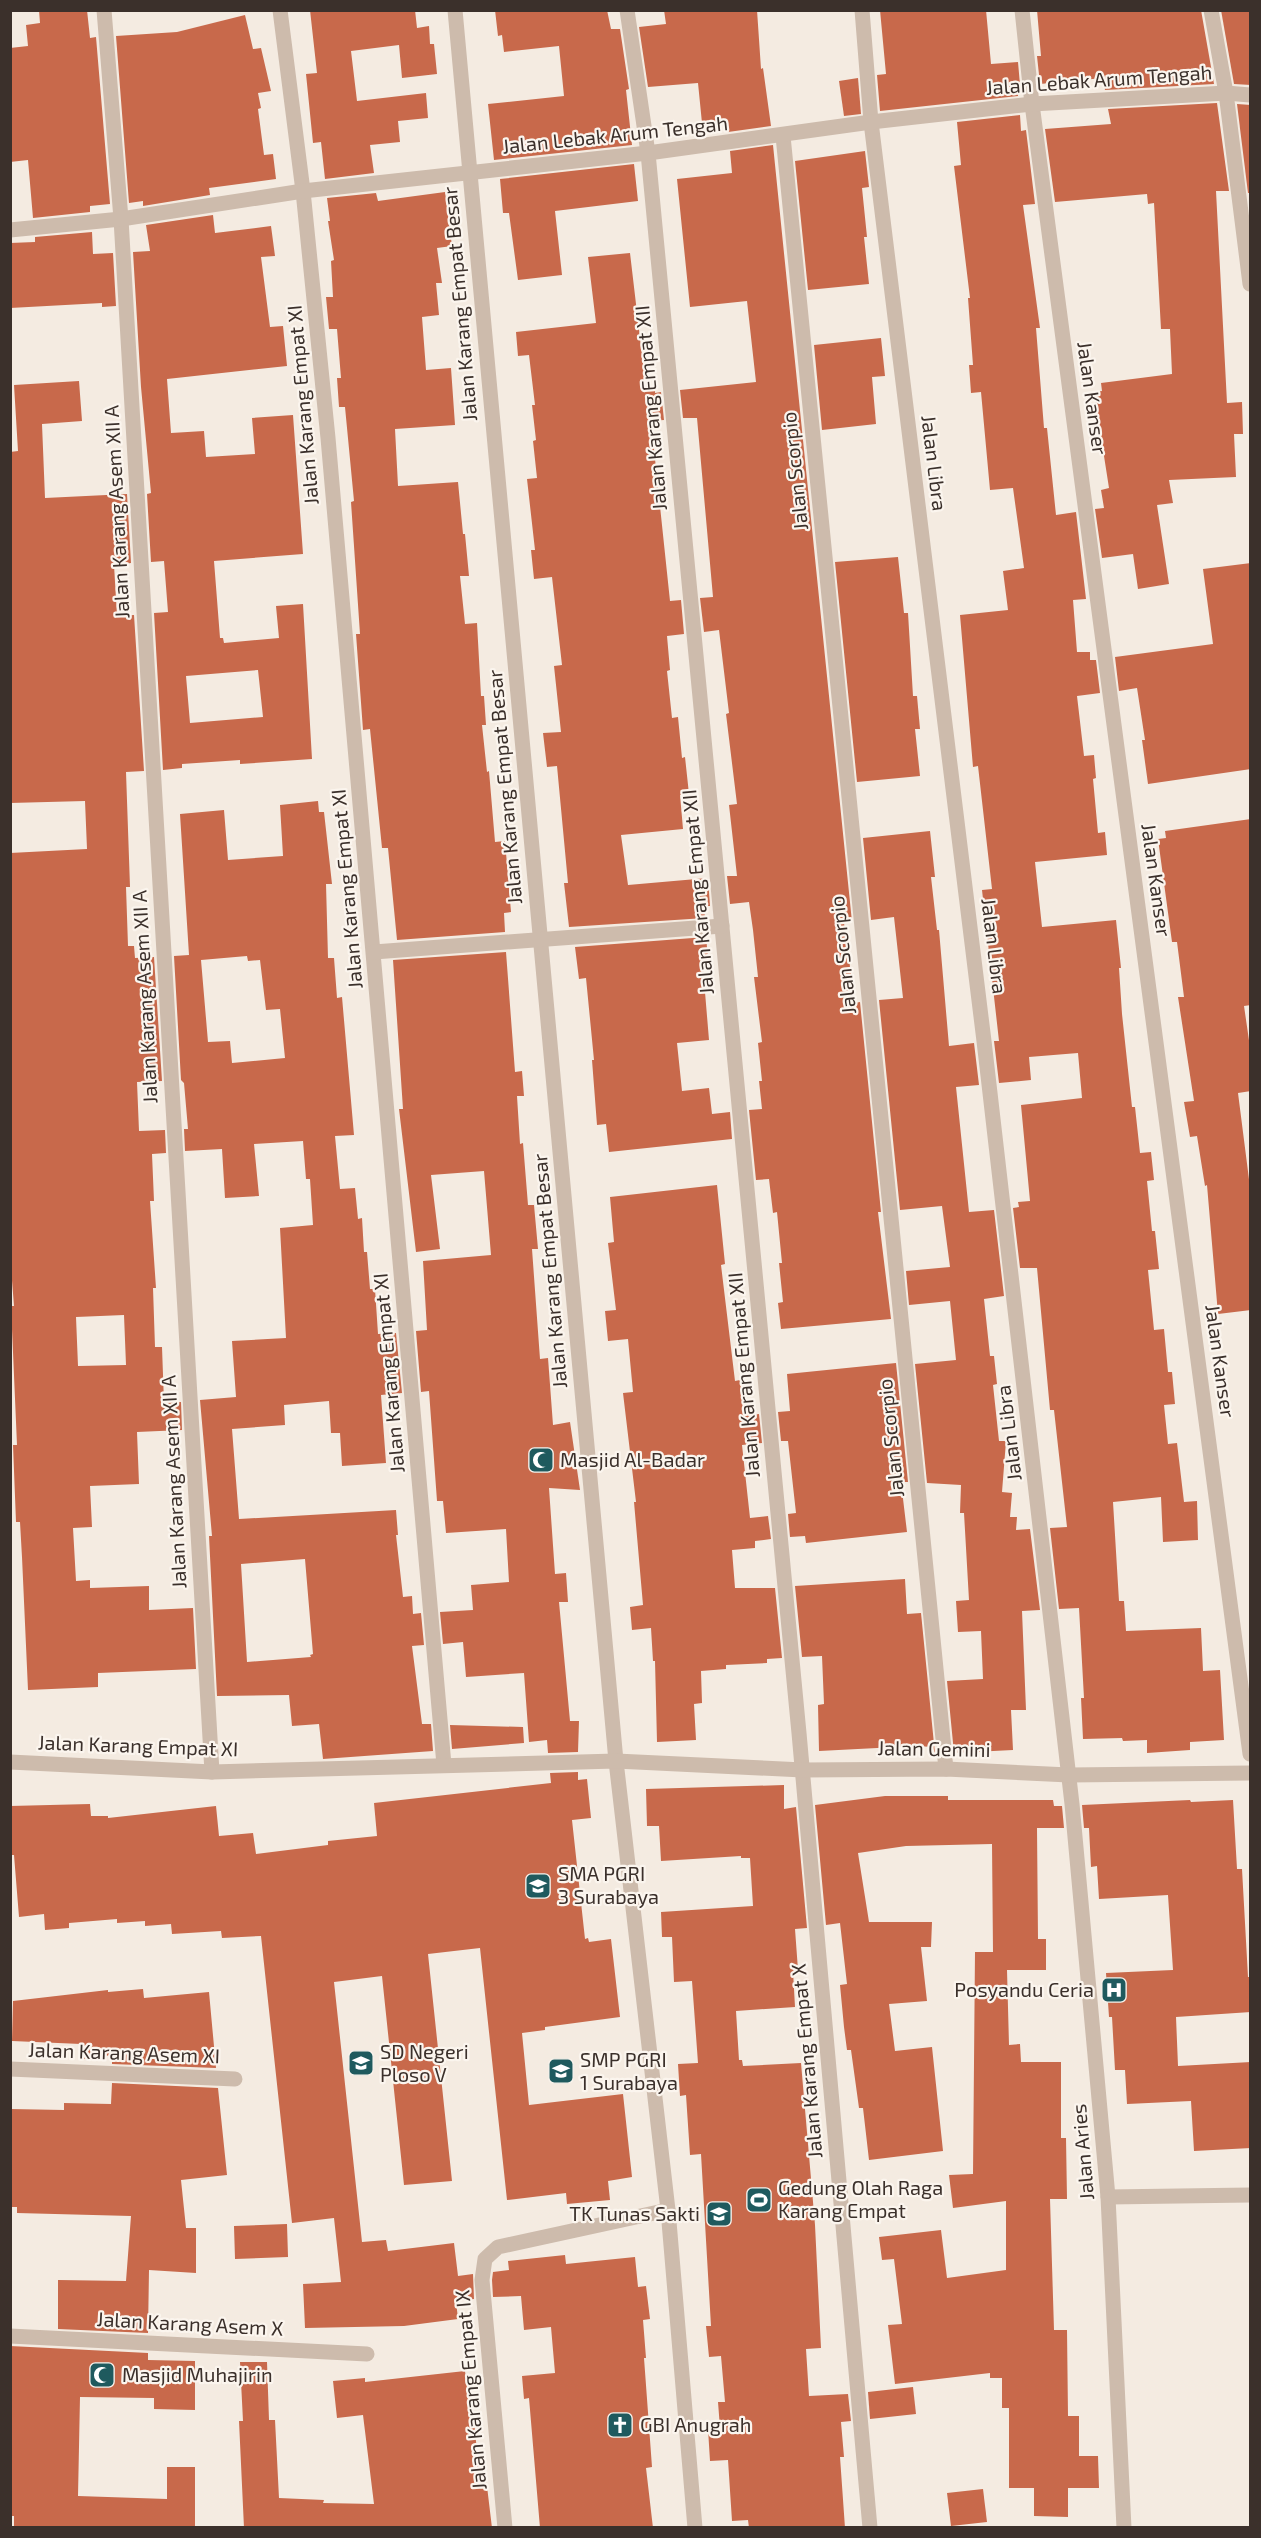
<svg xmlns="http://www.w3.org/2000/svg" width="1261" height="2538" viewBox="0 0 1261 2538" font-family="'Exo 2',sans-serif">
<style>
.building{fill:#c8694b;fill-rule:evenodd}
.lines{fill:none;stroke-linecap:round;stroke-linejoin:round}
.minor{stroke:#cdbbac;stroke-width:15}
.labels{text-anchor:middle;stroke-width:4.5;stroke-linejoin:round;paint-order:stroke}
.street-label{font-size:20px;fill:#3b302b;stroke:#fbf5ee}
.poi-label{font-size:20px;fill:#3b302b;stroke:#fbf5ee;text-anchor:start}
</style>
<rect width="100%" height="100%" fill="#f4ebe1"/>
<g class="building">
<polygon points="39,10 87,10 90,38 96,37 110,204 90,206 90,212 33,218 28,160 10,162 10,48 28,46 26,25 40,23"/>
<polygon points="310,10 415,10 417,28 429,26 430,44 434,44 437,74 402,78 399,45 351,51 357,101 426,93 428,118 398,121 400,142 370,145 374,173 325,179 321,142 313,143 306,74 317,73"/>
<polygon points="495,10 607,10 611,29 620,29 629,89 626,90 632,145 494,160 488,104 564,96 559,46 504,52 502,35 498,36"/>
<polygon points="664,10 757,10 761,69 763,68 771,126 728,132 727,121 702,123 698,83 648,87 639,27 666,24"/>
<polygon points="880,10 986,10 991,64 1018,62 1020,85 1018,86 1018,96 880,111 877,75 886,74"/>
<polygon points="1037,10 1201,10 1214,84 1105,90 1103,78 1040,84 1037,56 1041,56"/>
<polygon points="1221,10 1251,10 1251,85 1234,84"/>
<polygon points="245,15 253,49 261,48 271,91 258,93 261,108 258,109 264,155 273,154 276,179 209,188 210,195 143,206 143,201 129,203 116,36 177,32"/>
<polygon points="858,78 861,114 844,116 839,81"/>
<polygon points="1217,103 1229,191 1216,191 1227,403 1242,402 1243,434 1234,434 1236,477 1169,480 1173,503 1157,505 1169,584 1138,589 1133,554 1102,558 1095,509 1104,508 1101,490 1109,488 1094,392 1102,391 1101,383 1172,374 1170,329 1161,329 1154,203 1148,204 1147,194 1055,202 1045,129 1111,124 1108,109"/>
<polygon points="1237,104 1251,105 1251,193 1248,193"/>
<polygon points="1020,115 1021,131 1026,130 1035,204 1023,205 1040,328 1036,328 1044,428 1047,428 1056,515 1076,512 1086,599 1073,600 1077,652 1090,652 1090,660 1096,660 1100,693 1077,696 1084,756 1094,755 1096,778 1093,779 1098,833 1105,832 1107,855 1035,862 1042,927 1116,920 1121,968 1119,968 1122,1014 1132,1107 1135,1107 1140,1153 1151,1152 1154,1180 1147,1181 1152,1231 1155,1231 1159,1269 1148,1270 1154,1330 1164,1329 1168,1372 1172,1372 1175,1404 1164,1405 1168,1444 1177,1443 1184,1502 1197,1501 1198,1540 1163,1542 1161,1497 1113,1502 1119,1601 1124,1601 1126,1631 1201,1628 1203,1671 1220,1670 1224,1740 1190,1742 1190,1750 1147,1753 1147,1740 1123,1741 1122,1738 1083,1739 1081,1698 1084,1698 1079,1608 1059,1609 1050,1528 1067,1527 1054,1410 1050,1410 1037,1268 1020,1268 1013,1208 1019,1207 1018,1202 1030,1201 1021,1105 1082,1098 1078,1053 1029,1057 1031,1080 999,1083 994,1041 999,1041 982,890 992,889 978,766 973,767 960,615 1008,610 1003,571 1024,568 1013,488 990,490 981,392 971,393 969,365 973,365 968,298 970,298 954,166 961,165 957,122"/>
<polygon points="773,145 852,922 844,923 855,1003 860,1002 881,1212 878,1212 891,1319 781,1329 778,1303 783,1302 779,1263 782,1263 777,1212 773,1213 769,1179 756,1180 749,1110 762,1109 759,1081 762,1081 758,1043 762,1042 754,977 758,977 753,930 749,902 730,904 727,876 737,876 729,805 737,804 726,714 729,713 719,630 704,632 700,598 713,597 697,418 683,418 680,390 756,382 747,301 690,307 677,179 732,173 730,151"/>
<polygon points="865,151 869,187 862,188 867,237 864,237 869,284 808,290 795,161"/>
<polygon points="634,164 638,201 555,211 562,275 518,280 509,213 503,213 500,179"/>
<polygon points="445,192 452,246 437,248 442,283 436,283 439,315 422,317 426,370 451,368 455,425 395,429 398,486 458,482 463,534 465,534 469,576 460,576 465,624 477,623 481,696 484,696 486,725 482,725 487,772 489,771 495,842 505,841 511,912 504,913 505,932 397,940 388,848 382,848 370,729 363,730 356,634 360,634 351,502 354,501 345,407 339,407 337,378 341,378 337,329 329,329 326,297 333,297 331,261 334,260 328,221 330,221 327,198 376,193 378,201"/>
<path d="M213 215 215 233 271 226 275 256 261 257 270 327 283 326 287 366 167 379 171 433 204 431 206 457 255 454 252 418 293 415 303 554 214 561 220 638H223L224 643 279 638 276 606 303 604 312 759 240 764V760L182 764V768L163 770 154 613 168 612 164 561 151 562 147 494 151 493 141 387 133 252 150 251 146 225ZM258 670 263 717 190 723 186 676Z"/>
<polygon points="92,232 93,254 113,253 116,306 102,307 102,303 10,308 10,243 35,242 35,237"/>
<polygon points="630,253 646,389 655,388 655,393 661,392 664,420 651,421 670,601 681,600 684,634 667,636 670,670 667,671 672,718 678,717 682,758 685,757 689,794 680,795 683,829 621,835 628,885 708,878 710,906 704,906 705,918 569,927 564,883 568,883 557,766 547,767 543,733 561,732 554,666 562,665 552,577 534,579 531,550 535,550 527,479 537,478 533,441 536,440 532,405 535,405 529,355 518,356 516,332 596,323 588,257"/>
<polygon points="881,338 885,376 872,377 876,424 822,430 814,345"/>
<path d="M79 381 82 421 42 424 45 498 127 494 131 563 114 565 117 616 134 615 144 771 126 772 130 887H126L128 946H134L135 958 154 957 162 1081 137 1082 139 1131 165 1130 166 1153 152 1154 154 1201H150L156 1288H153L155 1347H162L164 1403 181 1402 182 1430 137 1432 139 1484 90 1486 92 1527 73 1528 76 1581 90 1580V1588L149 1586V1610L193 1608 196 1669 98 1673V1687L28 1690 22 1557 20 1522H16L13 1445H17L11 1306H14L10 1255V853L87 849 85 801 10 803V452L18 451 14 385ZM124 1315 126 1365 78 1366 76 1317Z"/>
<polygon points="898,557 904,613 908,613 913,696 917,696 920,729 915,729 920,776 857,782 835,562"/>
<polygon points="1251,563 1251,769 1148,784 1142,740 1145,740 1137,688 1119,691 1115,657 1213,644 1203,569"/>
<path d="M318 801 319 812H324L332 884H326L328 958H334L337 998 342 997 354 1135 335 1136 340 1189 355 1188 358 1219 362 1218 364 1252H367L370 1289H375L378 1334 396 1333 402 1393 381 1395 386 1463 342 1466 340 1433H331L329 1401 284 1405 285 1425 232 1429 239 1519 396 1510 398 1535H396L403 1597 412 1596 413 1614 421 1613 424 1645 412 1646 422 1724H431L433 1751 323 1759 319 1724 292 1726 289 1695 217 1696 209 1536H212L200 1400 236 1397 232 1341 286 1338 280 1228 313 1225 310 1179H306L303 1141 254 1144 259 1196 225 1198 222 1149 185 1151 184 1129H188L184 1083 181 1080 174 956 189 955 180 814 224 810 228 860 283 856 280 805ZM247 956 248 961 260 960 266 1010 280 1009 285 1058 232 1063 230 1041 208 1042 201 960ZM305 1559 313 1654 310 1655 311 1657 247 1662 241 1564Z"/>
<polygon points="1251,819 1251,1005 1244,1006 1251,1054 1251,1091 1238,1093 1251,1195 1251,1310 1218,1314 1207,1185 1205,1186 1197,1136 1190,1137 1184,1102 1194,1101 1178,997 1184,997 1177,942 1172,942 1158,839 1166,838 1165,831"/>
<polygon points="930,831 935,877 931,877 937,930 939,930 949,1046 974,1043 979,1085 956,1087 969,1212 994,1210 1004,1296 984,1299 990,1356 994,1356 997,1384 993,1385 999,1441 1006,1441 1002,1492 1012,1493 1010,1517 1017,1517 1016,1530 1030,1529 1040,1610 1022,1611 1026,1710 1011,1710 1013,1750 954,1753 947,1681 983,1679 981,1631 958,1632 956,1601 969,1600 964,1513 960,1513 961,1485 927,1483 915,1364 956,1360 950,1301 909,1305 906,1271 950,1267 942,1206 900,1210 879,1000 903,998 894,917 871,920 863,838"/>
<polygon points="706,937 709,968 703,968 709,1040 677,1043 682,1091 709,1088 712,1114 730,1112 732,1139 609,1152 606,1124 597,1125 592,1060 594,1060 586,978 579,979 575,947"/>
<polygon points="506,952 515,1072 522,1071 524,1096 517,1096 520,1144 523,1143 528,1205 534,1205 538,1249 532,1249 540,1359 548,1358 553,1425 570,1422 580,1490 549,1488 555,1574 566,1573 568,1602 559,1602 570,1721 579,1721 578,1752 548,1753 547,1740 529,1742 524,1673 466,1677 463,1642 443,1644 440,1612 473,1610 471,1585 509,1582 506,1529 446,1533 443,1501 437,1501 429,1391 421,1392 416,1331 427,1330 423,1261 491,1255 484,1171 431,1175 440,1249 416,1252 399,1109 403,1109 393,960"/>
<polygon points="717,1185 725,1264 721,1265 735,1381 740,1380 744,1416 759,1414 762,1443 742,1445 750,1518 768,1516 771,1539 755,1541 755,1548 732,1550 735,1588 775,1588 782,1658 767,1659 767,1663 726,1665 726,1669 701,1671 702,1703 694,1704 696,1740 657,1742 655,1661 653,1661 651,1628 632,1630 630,1607 643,1605 634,1502 636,1502 623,1393 633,1392 628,1339 608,1341 605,1311 616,1310 608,1243 614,1242 610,1197"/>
<polygon points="896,1363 908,1482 901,1482 907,1532 806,1543 805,1536 790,1537 788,1514 796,1513 788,1441 781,1441 778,1412 790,1411 787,1374"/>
<polygon points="905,1579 907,1614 921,1613 935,1754 933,1747 916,1746 819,1751 818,1705 824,1704 822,1656 802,1657 795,1586"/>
<polygon points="450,1725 523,1727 524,1743 452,1749"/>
<polygon points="578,1772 578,1780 587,1779 591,1818 572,1820 585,1939 588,1938 589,1942 611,1939 620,2017 545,2027 545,2030 522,2033 529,2105 623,2094 632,2177 608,2181 610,2200 567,2204 566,2193 507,2200 480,1948 428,1954 452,2181 404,2185 382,1976 334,1982 362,2242 386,2240 388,2251 454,2243 458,2276 473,2274 474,2299 456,2301 458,2319 404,2326 305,2328 303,2284 341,2282 334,2218 292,2223 261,1936 222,1938 221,1931 172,1934 171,1924 145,1926 145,1921 117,1923 117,1919 69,1923 69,1928 45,1930 44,1914 19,1917 14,1855 10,1855 10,1806 90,1804 91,1816 108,1816 108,1818 216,1806 219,1836 253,1833 256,1854 328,1845 328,1841 377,1836 374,1803 551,1783 550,1773"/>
<polygon points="784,1785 784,1809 796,1807 807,1928 795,1929 798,1970 793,1971 795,2007 736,2011 739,2060 742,2060 743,2066 801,2063 815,2225 821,2348 806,2349 809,2396 848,2394 851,2421 841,2422 844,2457 840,2457 845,2528 749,2528 748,2520 732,2521 728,2460 710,2461 708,2429 720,2428 718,2402 725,2402 721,2356 709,2357 706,2326 711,2326 701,2154 690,2155 686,2095 680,2096 678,2064 698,2063 692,1981 674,1982 672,1937 662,1937 661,1912 753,1906 750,1858 741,1858 741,1856 661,1861 659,1826 647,1826 646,1789"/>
<polygon points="885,1796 948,1796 948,1800 1053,1800 1054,1806 1062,1806 1064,1828 1037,1828 1038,1939 1046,1939 1046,1970 1007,1970 1009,2045 1020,2044 1021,2062 1061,2062 1061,2138 1066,2138 1067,2199 1050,2199 1054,2330 1067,2330 1068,2416 1079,2416 1079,2456 1098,2456 1099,2488 1068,2488 1068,2517 1034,2516 1034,2488 1009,2488 1009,2408 1002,2408 1002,2378 990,2378 990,2373 895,2384 888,2325 902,2324 894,2259 882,2260 879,2237 941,2230 947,2278 1006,2270 1006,2201 953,2208 949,2175 973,2174 975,1952 993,1952 992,1844 906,1846 858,1853 869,1922 932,1922 931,1947 921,1947 927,2001 889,2004 895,2051 932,2047 943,2151 869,2160 863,2108 859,2108 851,2050 847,2050 844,2027 840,1985 847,1984 840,1923 826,1925 815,1805"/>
<polygon points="1190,1800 1191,1802 1233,1800 1237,1869 1242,1869 1248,1977 1251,1977 1251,2012 1176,2017 1178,2066 1251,2062 1251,2148 1194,2151 1191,2101 1127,2104 1125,2070 1115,2070 1112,2017 1109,2017 1106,1973 1173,1970 1168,1895 1099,1899 1097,1866 1091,1867 1089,1828 1084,1828 1082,1805"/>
<polygon points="143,1989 144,1998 209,1992 216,2068 112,2064 112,2055 83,2059 81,2044 12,2041 13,2001 108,1990 108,1992"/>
<polygon points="112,2083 218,2088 227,2175 181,2180 186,2228 196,2228 196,2273 149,2270 148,2333 58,2329 58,2280 126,2281 131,2216 17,2213 17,2207 10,2207 10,2109 64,2110 64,2103 111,2104"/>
<polygon points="287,2224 288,2257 235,2259 234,2226"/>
<polygon points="565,2255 566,2264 635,2257 638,2287 646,2286 650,2319 643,2320 646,2358 644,2358 652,2467 646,2468 653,2528 540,2528 529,2398 524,2399 522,2376 555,2373 551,2327 524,2330 521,2296 493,2297 492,2280 493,2272 509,2270 508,2261"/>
<polygon points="10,2346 148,2353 148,2360 195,2361 195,2410 154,2409 154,2398 80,2397 78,2496 167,2499 167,2467 195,2467 195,2528 14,2528 14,2516 11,2516"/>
<polygon points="240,2362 267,2362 269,2420 275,2420 279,2498 324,2500 323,2503 374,2504 363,2415 337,2418 333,2381 365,2378 365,2382 465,2371 470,2413 473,2413 480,2479 486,2478 492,2528 244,2528 239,2421 243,2421"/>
<polygon points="913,2387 916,2414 870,2419 868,2392"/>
<polygon points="983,2489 987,2522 951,2526 947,2493"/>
</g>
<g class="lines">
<g class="minor">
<polyline points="104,10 121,219 212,1772"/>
<polyline points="280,10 303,191 328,438 444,1765"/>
<polyline points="455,10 616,1761 668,2210 695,2528"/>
<polyline points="627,10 648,153 799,1733 870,2528"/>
<polyline points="862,10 871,122 984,1041 1072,1804 1108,2197 1124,2528"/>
<polyline points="1022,10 1032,104 1250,1754"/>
<polyline points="1211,10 1226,93 1250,284"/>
<polyline points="783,136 946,1769"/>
<polyline points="10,230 121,219 303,191 648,153 871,122 1032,104 1226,93 1250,95"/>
<polyline points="374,952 722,926"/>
<polyline points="10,1762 212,1772 616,1761 803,1770 946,1769 1069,1775 1250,1773"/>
<polyline points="10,2069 235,2079"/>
<polyline points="1108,2197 1250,2195"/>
<polyline points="10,2336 367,2354"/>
<polyline points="505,2528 482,2280 485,2259 498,2247 668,2210"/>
</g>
</g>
<defs>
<g id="mosque-square" transform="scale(1.35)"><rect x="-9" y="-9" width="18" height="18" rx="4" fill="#1f5a5e" stroke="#fbf5ee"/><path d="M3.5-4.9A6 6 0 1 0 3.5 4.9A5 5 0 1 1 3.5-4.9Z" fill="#fff"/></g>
<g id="school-square" transform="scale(1.35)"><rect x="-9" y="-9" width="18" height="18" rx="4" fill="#1f5a5e" stroke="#fbf5ee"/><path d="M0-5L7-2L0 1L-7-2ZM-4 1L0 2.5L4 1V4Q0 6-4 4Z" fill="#fff"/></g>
<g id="hospital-square" transform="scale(1.35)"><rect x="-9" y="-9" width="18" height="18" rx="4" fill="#1f5a5e" stroke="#fbf5ee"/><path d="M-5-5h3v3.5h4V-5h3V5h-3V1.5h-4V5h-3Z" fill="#fff"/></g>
<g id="stadium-square" transform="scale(1.35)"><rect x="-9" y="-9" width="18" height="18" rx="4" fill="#1f5a5e" stroke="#fbf5ee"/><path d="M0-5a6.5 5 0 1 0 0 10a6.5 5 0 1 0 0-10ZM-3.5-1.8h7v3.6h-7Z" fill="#fff"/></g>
<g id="church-square" transform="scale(1.35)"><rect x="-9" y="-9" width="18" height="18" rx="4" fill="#1f5a5e" stroke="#fbf5ee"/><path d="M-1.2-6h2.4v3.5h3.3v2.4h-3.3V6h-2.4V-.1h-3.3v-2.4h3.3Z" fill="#fff"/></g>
</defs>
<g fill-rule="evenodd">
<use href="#mosque-square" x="541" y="1460"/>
<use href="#school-square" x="538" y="1886"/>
<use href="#hospital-square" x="1114" y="1990"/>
<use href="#school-square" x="361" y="2063"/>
<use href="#school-square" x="561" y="2071"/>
<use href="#stadium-square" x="759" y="2200"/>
<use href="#school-square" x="719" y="2214"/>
<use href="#mosque-square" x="102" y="2375"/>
<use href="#church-square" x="620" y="2425"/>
</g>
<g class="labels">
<g class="street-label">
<text transform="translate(1099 80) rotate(-4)" y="7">Jalan Lebak Arum Tengah</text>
<text transform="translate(615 135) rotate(-6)" y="7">Jalan Lebak Arum Tengah</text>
<text transform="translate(460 304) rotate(-95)" y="7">Jalan Karang Empat Besar</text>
<text transform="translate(1092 398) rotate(82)" y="7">Jalan Kanser</text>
<text transform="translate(303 405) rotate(-95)" y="7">Jalan Karang Empat XI</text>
<text transform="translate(651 408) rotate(-95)" y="7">Jalan Karang Empat XII</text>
<text transform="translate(934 463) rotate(83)" y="7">Jalan Libra</text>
<text transform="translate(795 471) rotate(-96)" y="7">Jalan Scorpio</text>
<text transform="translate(117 512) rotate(-93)" y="7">Jalan Karang Asem XII A</text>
<text transform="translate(505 787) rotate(-95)" y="7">Jalan Karang Empat Besar</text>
<text transform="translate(1156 880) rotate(82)" y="7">Jalan Kanser</text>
<text transform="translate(347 889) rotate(-95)" y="7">Jalan Karang Empat XI</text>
<text transform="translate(698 892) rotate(-95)" y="7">Jalan Karang Empat XII</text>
<text transform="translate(994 946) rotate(83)" y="7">Jalan Libra</text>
<text transform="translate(843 955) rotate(-96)" y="7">Jalan Scorpio</text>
<text transform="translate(145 997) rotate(-93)" y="7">Jalan Karang Asem XII A</text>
<text transform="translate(550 1271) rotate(-95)" y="7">Jalan Karang Empat Besar</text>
<text transform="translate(1220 1361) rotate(82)" y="7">Jalan Kanser</text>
<text transform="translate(389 1373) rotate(-95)" y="7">Jalan Karang Empat XI</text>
<text transform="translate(744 1375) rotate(-95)" y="7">Jalan Karang Empat XII</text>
<text transform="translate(1009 1433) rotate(-97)" y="7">Jalan Libra</text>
<text transform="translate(891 1438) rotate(-96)" y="7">Jalan Scorpio</text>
<text transform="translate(174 1482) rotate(-93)" y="7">Jalan Karang Asem XII A</text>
<text transform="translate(138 1746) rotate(2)" y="7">Jalan Karang Empat XI</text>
<text transform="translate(934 1749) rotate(1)" y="7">Jalan Gemini</text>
<text transform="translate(124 2053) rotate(2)" y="7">Jalan Karang Asem XI</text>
<text transform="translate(807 2061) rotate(-95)" y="7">Jalan Karang Empat X</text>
<text transform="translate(1083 2152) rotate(-95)" y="7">Jalan Aries</text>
<text transform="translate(190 2324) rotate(3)" y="7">Jalan Karang Asem X</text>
<text transform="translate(471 2390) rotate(-95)" y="7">Jalan Karang Empat IX</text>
</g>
<g class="poi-label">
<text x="560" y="1467">Masjid Al-Badar</text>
<text x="558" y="1881">SMA PGRI<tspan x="558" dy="23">3 Surabaya</tspan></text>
<text x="1094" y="1997" text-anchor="end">Posyandu Ceria</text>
<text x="380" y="2059">SD Negeri<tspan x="380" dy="23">Ploso V</tspan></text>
<text x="580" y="2067">SMP PGRI<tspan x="580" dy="23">1 Surabaya</tspan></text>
<text x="778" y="2195">Gedung Olah Raga<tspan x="778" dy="23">Karang Empat</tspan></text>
<text x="700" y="2221" text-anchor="end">TK Tunas Sakti</text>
<text x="122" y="2382">Masjid Muhajirin</text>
<text x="640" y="2432">GBI Anugrah</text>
</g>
</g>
<rect width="1261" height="2538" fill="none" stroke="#3b302b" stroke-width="24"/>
</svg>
